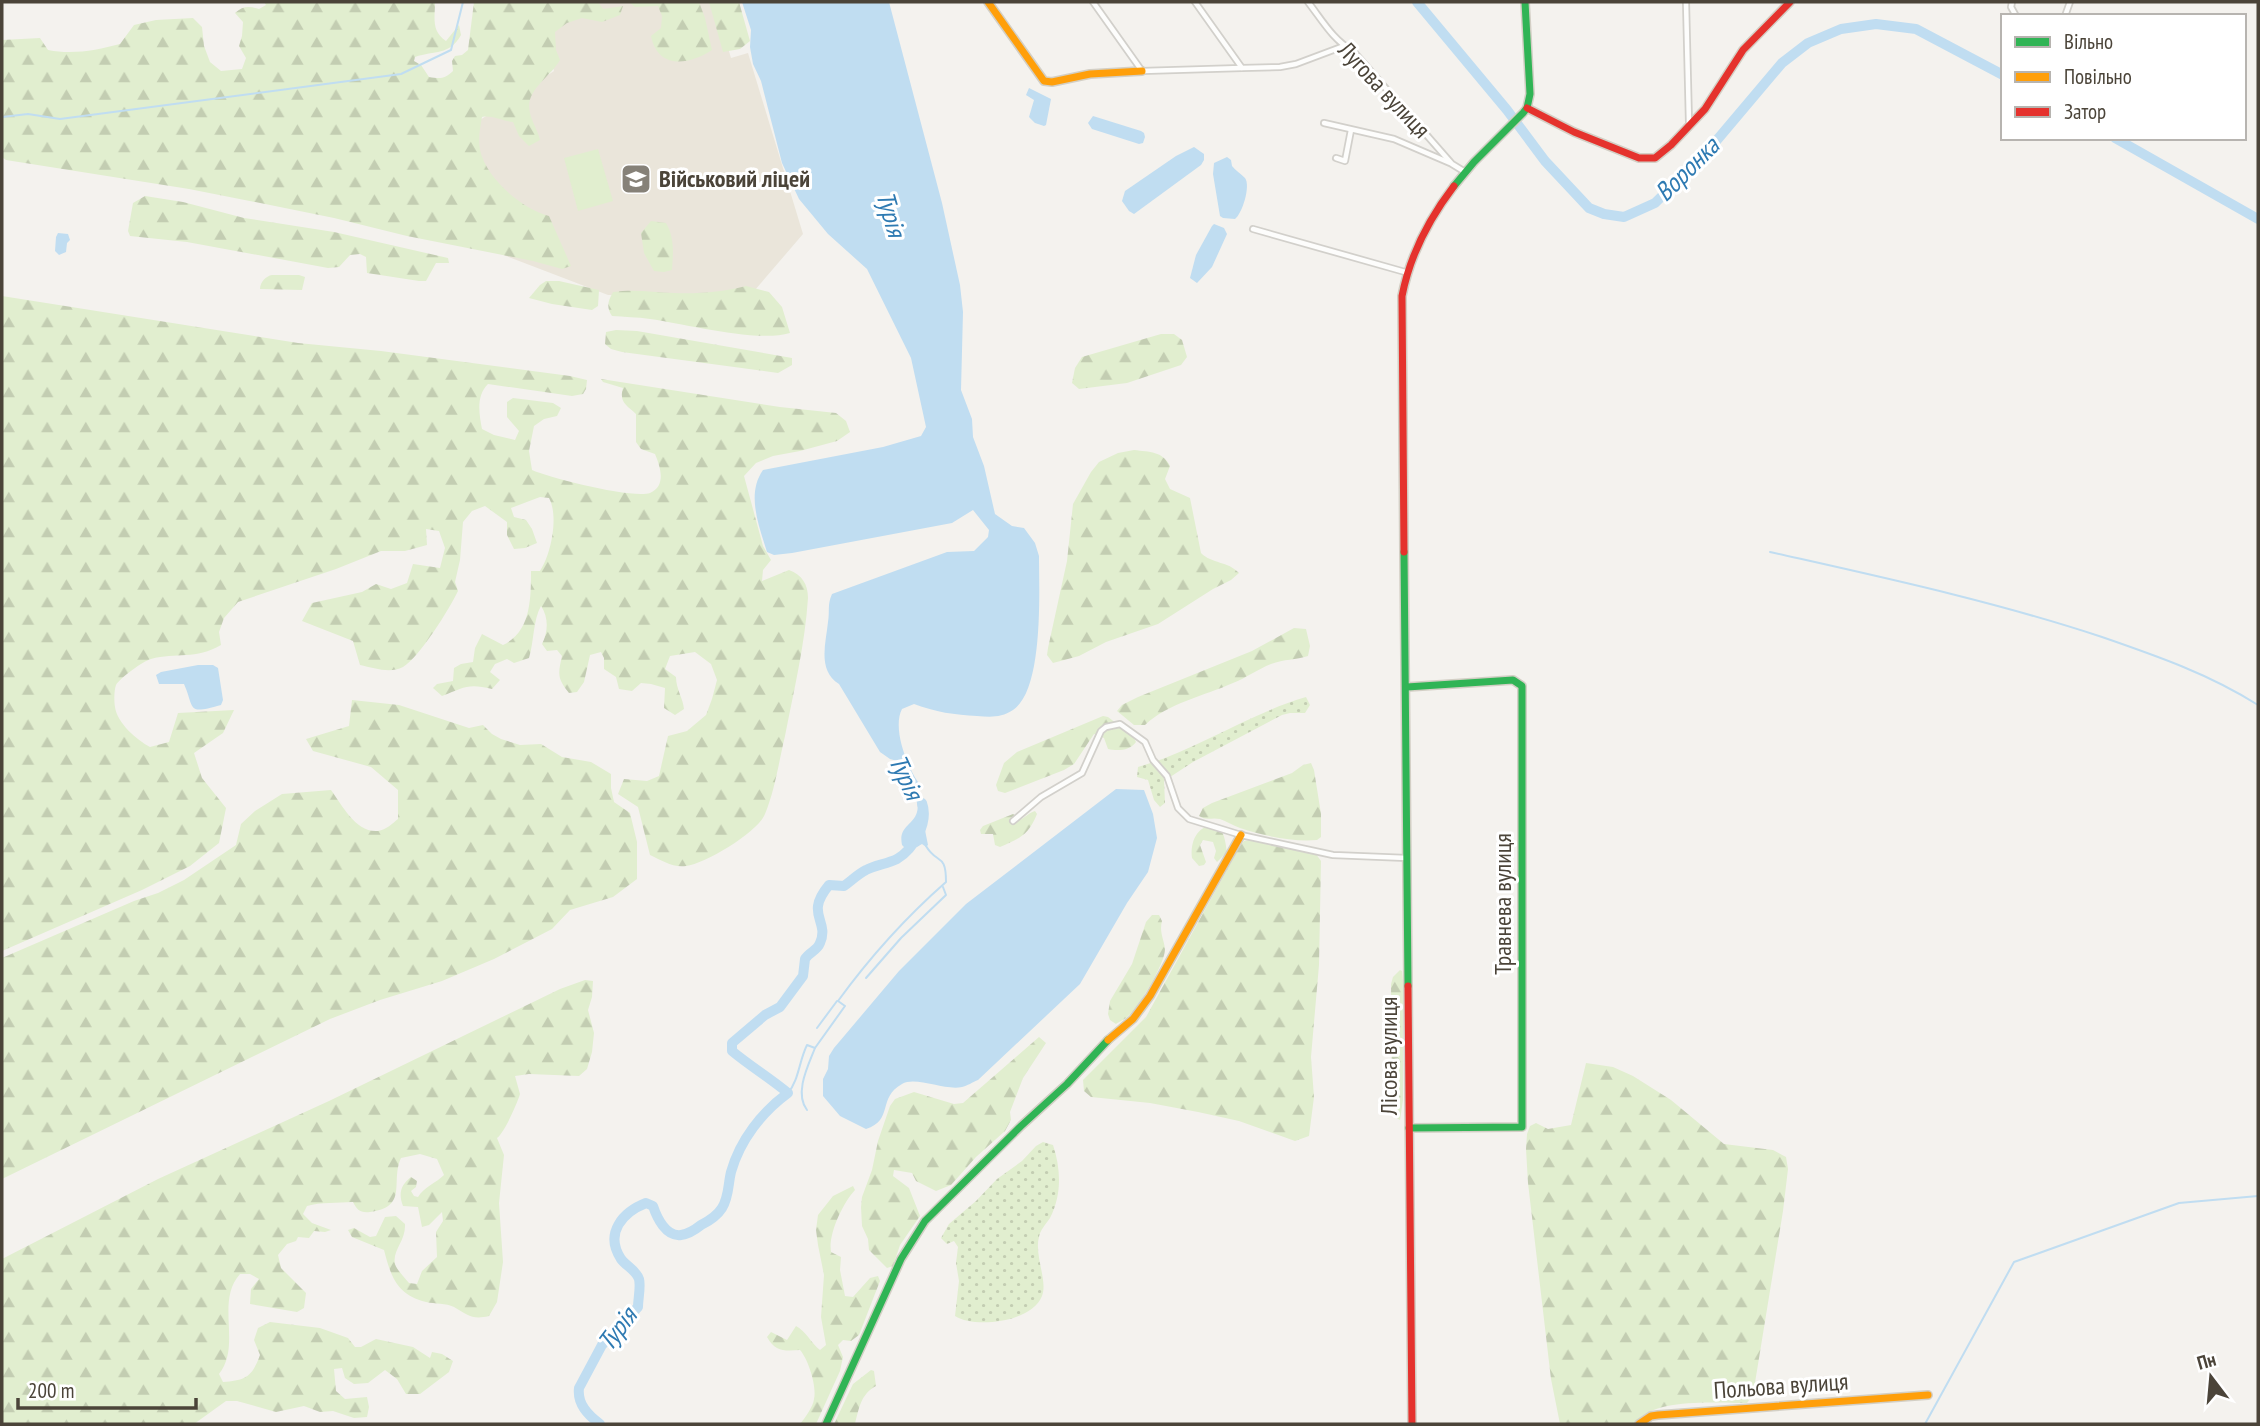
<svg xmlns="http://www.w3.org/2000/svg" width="2260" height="1426" viewBox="0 0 2260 1426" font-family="'PT Sans Narrow',sans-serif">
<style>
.education{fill:#eae5da}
.grass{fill:url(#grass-dots)}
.forest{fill:url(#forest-firs)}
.garden{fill:#e1eecf}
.water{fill:#c0ddf1}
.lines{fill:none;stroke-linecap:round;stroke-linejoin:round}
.stream{stroke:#c0ddf1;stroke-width:2}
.river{stroke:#c0ddf1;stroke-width:10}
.street-casing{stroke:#d2d0cb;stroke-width:8}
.fast-casing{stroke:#d3cfc5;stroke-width:10}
.slow-casing{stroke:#d3cfc5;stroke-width:10}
.jam-casing{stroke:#d3cfc5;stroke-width:10}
.street{stroke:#fdfdfc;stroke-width:4.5}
.fast{stroke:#30b455;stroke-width:7}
.slow{stroke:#ff9f0a;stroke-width:7}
.jam{stroke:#e5322d;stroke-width:7}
.labels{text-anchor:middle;stroke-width:6;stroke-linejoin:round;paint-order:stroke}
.street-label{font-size:24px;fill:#4b4439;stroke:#fff}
.poi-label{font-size:24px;font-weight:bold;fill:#4b4439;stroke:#fff;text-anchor:start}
.water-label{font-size:26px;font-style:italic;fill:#2e7ab2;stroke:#fff}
</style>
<defs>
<pattern id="grass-dots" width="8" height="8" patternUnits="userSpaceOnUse" patternTransform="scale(1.75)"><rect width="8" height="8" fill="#e1eecf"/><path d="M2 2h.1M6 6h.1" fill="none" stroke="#c3cdb2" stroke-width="1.8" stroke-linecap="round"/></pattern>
<pattern id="forest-firs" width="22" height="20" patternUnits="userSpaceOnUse" patternTransform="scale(1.75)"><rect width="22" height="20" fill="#e1eecf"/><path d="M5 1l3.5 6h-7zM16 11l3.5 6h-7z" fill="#c3cdb2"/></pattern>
</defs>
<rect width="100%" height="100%" fill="#f4f2ee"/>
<polygon class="education" points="534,2 714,2 731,58 748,53 803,234 749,297 608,295 501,254 474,124 554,71"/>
<g class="grass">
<path d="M1306 697 1310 705 1305 713H1290L1282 715 1193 762 1164 781 1165 803 1160 807 1154 800 1148 780 1137 777 1138 767C1197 750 1248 714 1306 697Z"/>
<path d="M1043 1142 1053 1145C1061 1169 1062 1195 1050 1218 1046 1224 1040 1230 1039 1237 1034 1255 1048 1281 1042 1296 1032 1322 975 1329 955 1316L959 1281 956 1263 958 1247 954 1241 947 1244 941 1238 949 1224 976 1201 997 1179 1022 1161 1036 1146Z"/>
</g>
<g class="forest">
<path d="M264 2H435C435 18 431 31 446 41L459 25 461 35C449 56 435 50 415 57L414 61 421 65 429 77C440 79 445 79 453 71L452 61 455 56 462 55 468 50 474 2H598L603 9 623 6 620 15 602 22 582 18 567 23 555 32 556 50 560 60C550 78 524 90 530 113 532 122 538 131 540 140L529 146 519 136 513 122C502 121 492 115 482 117 480 129 478 138 480 150 486 178 522 209 549 216L571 266 562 269 533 261 407 236 334 218 275 206 189 189 6 160 2 157V40L40 38 48 50C73 55 97 50 120 44L134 25 156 20 193 18 202 27 204 46 210 62 221 71 242 69 246 58 239 46 242 36 243 22 235 13C243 6 249 6 259 9L266 5Z"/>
<path d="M629 2H699L705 18 712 50C689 65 658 70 651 36L661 28 662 16 658 6 635 7Z"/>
<polygon points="709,2 739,2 750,41 740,49 723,52"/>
<polygon points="145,196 183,202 244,218 334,232 448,258 449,263 436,263 426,281 419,281 367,273 366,257 360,254 350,255 339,267 328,268 187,242 130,236 128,231 133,203"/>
<path d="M651 221 666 223C675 238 673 254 672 270L664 272 654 271 644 253 641 233Z"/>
<path d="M272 275H299L305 277 302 290 260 289C260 282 266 276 272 275Z"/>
<polygon points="546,281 559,281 599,290 598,306 592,310 552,304 529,298 540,285"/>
<path d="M746 286 769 292 782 307 790 333C757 343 686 324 650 319 637 317 624 317 612 316 606 307 608 301 613 292 633 289 653 292 674 293 698 294 723 292 746 286Z"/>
<path d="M2 296 298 343 381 351 570 376 587 380 586 389 583 394 572 396 488 384C476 396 479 413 482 429L494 435 515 440 519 431 507 417V402L513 398 553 403 561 408 557 416 544 419 534 426 529 451 532 470C550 478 633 499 650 493 667 486 660 466 655 454L641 449 636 442V414C626 405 619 402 623 388L603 382 601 379 780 407 836 413 846 421 850 432 837 441 800 451 773 456 756 463 744 476 763 546 771 560 763 570 762 581 789 570C802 575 808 584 808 598 805 644 794 690 785 736 779 761 775 790 765 814 758 832 706 863 686 866 673 868 661 860 650 855L638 807 618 794 624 779 647 781 659 776 668 736 687 731 706 715 712 699 717 680 711 664 695 652 670 656 665 669 676 677C676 689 683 698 684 709L675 715 664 708 665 688 651 684 641 683 632 691 619 689 616 677 604 669V658L601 652 590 655 584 682 577 692 569 693C557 678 558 674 562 656L557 650 547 651 542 644C548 632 549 618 541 606 533 620 534 642 529 658L514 663 507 659 495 664 490 672 500 680 492 689C467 683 464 688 442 696L433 688 437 684 453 681 454 668 461 664 473 662 475 648 482 634 503 645C531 632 531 598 531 571H540C551 555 559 516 549 498L540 497 511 508 514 517 526 520 532 529 537 543 525 548 514 549 507 535V522L485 506 472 511 463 522 460 560 455 582 458 591C450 608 419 658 403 667 390 674 374 668 360 665L353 641 302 621 312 603 362 592 376 584 391 589 407 583 413 564 440 568 445 548 439 531 426 529 427 545 405 551H381L336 569 238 602 224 618 219 632 221 645C196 660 176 652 151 659 143 661 120 678 116 685 114 691 114 701 115 707 117 723 137 740 150 747L169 742 178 713 234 710 223 733 194 753 202 778 226 808 219 843 190 866 142 890 2 951Z"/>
<polygon points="616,330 637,331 792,358 792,365 778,373 622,352 611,349 605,344 606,332"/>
<polygon points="1161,334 1174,334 1182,340 1187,357 1181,365 1127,383 1079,389 1072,383 1075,368 1082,357"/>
<path d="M1134 450C1150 452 1162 451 1170 466L1165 479 1170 489 1190 498 1201 553C1212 564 1228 561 1239 573L1231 580 1213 589 1158 624 1106 642 1079 656 1053 663 1047 655 1048 648 1067 561 1073 504 1091 472 1099 462 1118 453Z"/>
<path d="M1294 628 1306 629 1310 646 1308 656C1296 660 1284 659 1271 664 1258 669 1246 678 1233 683 1204 696 1168 703 1145 725H1134L1117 711 1122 705 1138 697 1252 651Z"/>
<path d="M352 700 399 705 469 728 483 725 492 734 501 739 520 745 541 744 562 757 591 762 611 774V788L614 802 630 813 637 842V879L613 897 570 910 552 929 494 959 442 981 380 1000 330 1019 2 1179V958L134 901 158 893 184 880 236 845 241 824 255 811 282 794 331 790C342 805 356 833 378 831 386 830 393 823 398 819V790L371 767 313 751 306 739 349 726Z"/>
<path d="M1103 716 1108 717 1133 736 1136 742C1130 751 1117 751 1108 749L1104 738 1094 734 1074 764 1064 770 1005 793 998 791 996 785 1004 763 1017 752Z"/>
<path d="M1311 763 1314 770 1321 814V837L1317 840C1292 842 1264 836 1240 828 1234 826 1226 821 1220 819 1211 817 1207 821 1199 816L1203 808 1212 803 1292 773 1303 765Z"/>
<path d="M1035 811 1037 814C1028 836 1020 838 1000 847L995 845 993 834H981L980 830 983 826 1013 814 1015 815 1010 819 1011 823C1023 821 1026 814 1035 811Z"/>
<path d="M1214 824C1225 830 1225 841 1227 852L1217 862 1214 858 1216 851 1213 842 1203 840 1200 845 1206 862 1204 865 1199 866 1192 858C1190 841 1197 827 1214 824Z"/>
<polygon points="1249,840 1316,854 1321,861 1319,965 1311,1057 1314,1097 1309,1136 1295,1141 1239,1121 1198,1112 1150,1103 1091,1097 1084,1091 1083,1080 1146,1017 1240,846 1244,841"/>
<path d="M1152 915H1159L1162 921C1159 932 1164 939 1165 949 1165 964 1138 1009 1126 1018 1125 1019 1117 1023 1116 1024L1110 1020 1108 1014 1110 1001 1132 964 1146 922Z"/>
<polygon points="1400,970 1402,971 1403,980 1403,1100 1400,1120 1395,1117 1392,1107 1391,984 1393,977"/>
<path d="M585 980 593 981 592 997 588 1010 594 1033 592 1052 587 1069 579 1076 529 1074 515 1076 520 1094C517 1104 504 1133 497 1138L504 1155 499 1203 503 1262 497 1302 489 1316C472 1320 468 1315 454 1307 446 1303 435 1304 426 1302 397 1295 391 1277 384 1250L352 1237 348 1230 354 1228 370 1237 376 1236 385 1217 396 1216 405 1224C406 1241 392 1250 395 1264 397 1270 405 1278 409 1283L417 1284 422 1271 437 1257 436 1232 443 1221 442 1212 429 1225 422 1227 418 1207 403 1206C398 1193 401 1185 411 1177L417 1181 416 1187 411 1191 414 1196 418 1197C424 1187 436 1183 444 1175L437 1159 420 1154 401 1158C390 1182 409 1207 370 1212 360 1213 357 1210 353 1202 338 1203 321 1202 307 1206L303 1214 312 1223 331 1230 325 1232 314 1231 309 1238 298 1237 296 1241 287 1244 278 1255 281 1268 306 1293 304 1308 297 1312 250 1304 251 1289 259 1279 250 1274H240C215 1302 242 1345 219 1374L223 1382C246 1380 252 1377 260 1355L254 1340 258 1328 270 1322 320 1328 348 1338 355 1347H361L376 1339 413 1347 430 1358 432 1352 442 1354 453 1361 449 1372 420 1394H406L397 1379 385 1370 368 1383 354 1384 345 1378 342 1368 334 1369 336 1391 345 1399 367 1397 369 1407 367 1417 354 1418 333 1411 320 1412 304 1406 276 1412 237 1401H226L194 1424H2V1259L158 1179 329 1101 560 989Z"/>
<polygon points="1039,1037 1046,1043 1023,1078 1010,1112 1011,1120 1005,1131 976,1157 951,1185 936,1191 916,1181 912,1173 894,1170 893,1176 909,1188 920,1216 900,1245 893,1266 887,1268 869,1250 868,1239 862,1226 861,1207 862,1197 872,1170 878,1141 890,1106 895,1099 914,1092 954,1104 963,1103"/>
<path d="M1586 1063 1613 1067 1633 1076 1671 1100 1724 1144 1773 1150 1786 1157 1788 1169 1783 1211 1753 1395 1747 1403C1715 1403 1653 1397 1634 1424H1560L1551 1379 1528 1183 1526 1149 1527 1134 1530 1126 1536 1123 1548 1129 1571 1125Z"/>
<path d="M853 1186 855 1190C843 1203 828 1234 831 1252L841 1257 840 1270 845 1296 853 1297 870 1278 878 1276 880 1281 859 1335 851 1341 843 1340 838 1345 843 1357 840 1371 816 1424H800C805 1418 813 1407 814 1399 817 1386 808 1359 800 1350 785 1351 775 1352 767 1337L771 1332 787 1340 796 1326C806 1331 811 1343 820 1350L826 1345 821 1317 824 1275 818 1245 816 1230 818 1215 833 1196Z"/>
<path d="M871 1370 874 1371 876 1386C861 1394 859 1408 855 1424H834L853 1384Z"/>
</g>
<polygon class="garden" points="598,149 613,201 578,211 564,158"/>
<g class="water">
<path d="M742 2H889L942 203 960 285 963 312 961 390 972 419 973 437 984 466 995 514 1012 526 1024 528 1035 543 1039 556C1039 590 1044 690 1013 710 1001 718 990 717 977 716 955 715 935 712 914 704L902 709C892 728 907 766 918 782V788L926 808 923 820 928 845 926 847 922 844 917 847 905 848 902 845C898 826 913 826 917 812 921 800 904 771 897 761L890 759 880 752 839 684C817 670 826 643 828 622 830 611 827 605 832 594L947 552 974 551 988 537 989 530 973 510 952 523 792 553 774 555 767 552C759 526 746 494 763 470L883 447 921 436 926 427 911 358 867 269 828 234 799 199 782 163 761 81 753 64 750 47 751 30Z"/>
<polygon points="1029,88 1051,99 1046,125 1044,126 1035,123 1029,117 1034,100 1026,95"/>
<polygon points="1093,116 1141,131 1144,133 1145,137 1143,143 1139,144 1092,129 1088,123"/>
<polygon points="1194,147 1204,154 1204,160 1201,165 1134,214 1129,211 1122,201 1125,191 1176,156"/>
<path d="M1227 157 1231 160 1232 166C1235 170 1241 174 1245 178 1251 186 1242 214 1235 219L1223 218 1220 216 1213 174 1214 163Z"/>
<polygon points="1214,224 1224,228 1227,234 1212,267 1197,283 1190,278 1196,255 1212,226"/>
<polygon points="58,233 68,234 70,240 67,243 66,252 59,255 55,251 56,237"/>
<path d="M198 665H213L218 668 223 700 221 705C186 715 195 709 184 684H159L156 675 161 672Z"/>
<path d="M1116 789 1144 790 1153 814 1157 838 1148 872 1127 903 1080 984 978 1080C973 1082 967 1086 962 1087 945 1091 916 1076 902 1084 877 1098 894 1120 866 1129L840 1116 823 1096V1079L828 1069 829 1056 834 1048 899 971 966 904Z"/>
</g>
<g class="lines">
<g class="stream">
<polyline points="2,117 28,114 60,119 401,74 451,50 463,2"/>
<path d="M1770 552C1881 577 1993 601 2102 637 2157 656 2209 674 2258 705"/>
<polyline points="866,978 901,938 946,895 943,887"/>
<polyline points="817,1028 837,1001"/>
<path d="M788 1093C799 1080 799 1061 807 1045L815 1048 845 1006 838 1001C870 957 905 918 946 882 946 852 937 865 926 846"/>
<path d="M807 1110C794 1093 808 1066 815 1048"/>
<polyline points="1925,1424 2014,1262 2179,1203 2258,1196"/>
</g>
<g class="river">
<polyline points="1417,2 1507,110 1545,161 1589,208 1604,214 1624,217 1655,203 1706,153 1782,63 1808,43 1841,29 1876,24 1916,29 2003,75"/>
<polyline points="2115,138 2258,219"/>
<path d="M600 1424C588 1415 577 1404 579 1388L602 1345 638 1307C638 1299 641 1287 639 1279 636 1270 626 1266 621 1259 604 1233 623 1212 646 1203L653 1206C657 1218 666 1237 681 1235 688 1234 696 1229 701 1225 709 1221 717 1216 722 1208 729 1197 728 1184 731 1172 740 1140 762 1112 788 1093 770 1078 750 1066 732 1051V1043L765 1015 780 1007 803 976 805 959C809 952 817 951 820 943 830 920 804 915 829 885L844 886C851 881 858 874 866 870 875 865 887 864 897 859 914 849 929 822 922 803"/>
</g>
<g class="street-casing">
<g id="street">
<polyline points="1093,2 1142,71 1242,68"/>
<polyline points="1195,2 1242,68 1280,67 1296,64 1344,46"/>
<path d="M1308 2C1322 20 1333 40 1353 51L1452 164 1465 172"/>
<polyline points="1686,2 1689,123"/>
<polyline points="2012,2 2011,7 2016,16"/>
<polyline points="2065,16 2070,2"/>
<polyline points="1324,123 1394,139 1450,163"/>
<polyline points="1336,158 1345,161 1351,130"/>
<polyline points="1253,229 1405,272"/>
<polyline points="1013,821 1041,797 1082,773 1101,731 1106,727 1120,724 1145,742 1153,760 1167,776 1178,808 1189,819 1241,835 1333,855 1407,858"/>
</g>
</g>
<g class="fast-casing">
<g id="fast">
<polyline points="1454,186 1474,162 1523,113 1527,108 1530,94 1525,2"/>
<polyline points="1404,552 1408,986"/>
<polyline points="1407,687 1513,680 1522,686 1522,1127 1409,1128"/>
<polyline points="826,1424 901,1259 925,1221 1021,1126 1067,1084 1108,1040"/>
</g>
</g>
<g class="slow-casing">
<g id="slow">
<polyline points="988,2 1044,81 1052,82 1090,74 1142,71"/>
<polyline points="1108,1040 1133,1019 1150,996 1241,835"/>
<polyline points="1639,1424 1651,1416 1658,1415 1928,1395"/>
</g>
</g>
<g class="jam-casing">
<g id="jam">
<polyline points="1527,108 1574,132 1639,158 1655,158 1671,145 1705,109 1743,50 1790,2"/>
<path d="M1404 552 1402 296C1410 255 1428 220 1454 186"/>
<polyline points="1408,986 1412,1424"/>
</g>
</g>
<use href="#street" class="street"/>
<use href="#fast" class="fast"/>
<use href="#slow" class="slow"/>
<use href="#jam" class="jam"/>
</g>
<defs>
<g id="school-square" transform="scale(1.575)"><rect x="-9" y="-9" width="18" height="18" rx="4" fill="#868178" stroke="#fff"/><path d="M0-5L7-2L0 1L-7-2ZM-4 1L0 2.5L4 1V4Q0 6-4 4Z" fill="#fff"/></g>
</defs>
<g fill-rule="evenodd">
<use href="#school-square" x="636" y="179"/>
</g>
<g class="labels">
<g class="street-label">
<text transform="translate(1384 90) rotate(47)" y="8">Лугова вулиця</text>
<text transform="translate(1503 904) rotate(-90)" y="8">Травнева вулиця</text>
<text transform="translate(1389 1056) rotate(-90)" y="8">Лісова вулиця</text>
<text transform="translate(1781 1386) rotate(-4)" y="8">Польова вулиця</text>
</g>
<g class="poi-label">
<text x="659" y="187">Військовий ліцей</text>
</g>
<g class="water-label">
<text transform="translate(1687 169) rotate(-45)" y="9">Воронка</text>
<text transform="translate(891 214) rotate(74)" y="9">Турія</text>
<text transform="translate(906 777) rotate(65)" y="9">Турія</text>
<text transform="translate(617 1329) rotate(-53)" y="9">Турія</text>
</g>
</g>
<rect width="2260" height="1426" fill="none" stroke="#4b4439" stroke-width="7"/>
<rect x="2001" y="14" width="245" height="126" fill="#ffffff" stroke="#b7b4b0" stroke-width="2"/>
<rect x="2015" y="37" width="35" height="10" fill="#30b455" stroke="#b7b4b0" stroke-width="2"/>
<text x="2064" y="49" font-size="21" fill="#4b4439">Вільно</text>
<rect x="2015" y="72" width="35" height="10" fill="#ff9f0a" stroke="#b7b4b0" stroke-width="2"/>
<text x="2064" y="84" font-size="21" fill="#4b4439">Повільно</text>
<rect x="2015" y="107" width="35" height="10" fill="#e5322d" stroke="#b7b4b0" stroke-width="2"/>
<text x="2064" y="119" font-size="21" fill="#4b4439">Затор</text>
<g transform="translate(2211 1377) rotate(344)" stroke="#ffffff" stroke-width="5" paint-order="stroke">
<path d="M0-5L12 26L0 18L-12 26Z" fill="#4b4439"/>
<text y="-10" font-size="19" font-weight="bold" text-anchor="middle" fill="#4b4439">Пн</text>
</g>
<path d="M18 1398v10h178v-10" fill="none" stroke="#4b4439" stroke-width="3.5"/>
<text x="28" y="1398" font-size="21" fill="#4b4439" stroke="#ffffff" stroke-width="5" paint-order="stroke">200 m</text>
</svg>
